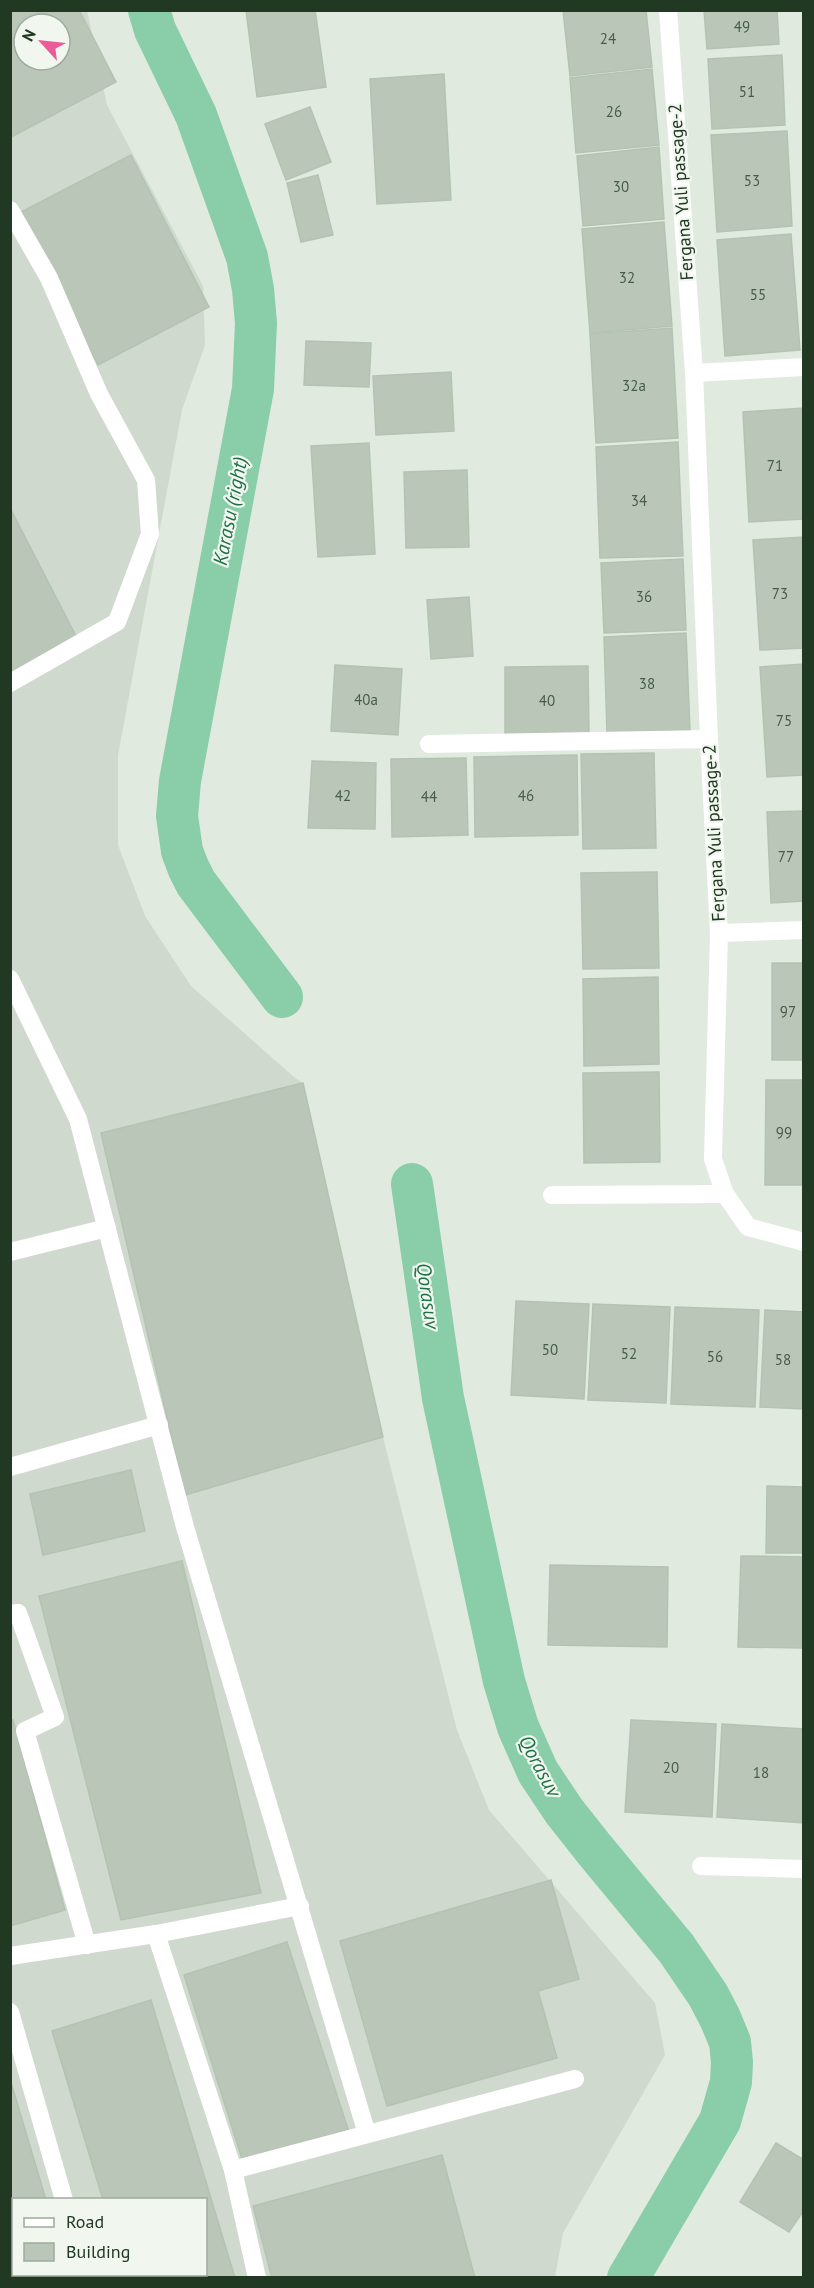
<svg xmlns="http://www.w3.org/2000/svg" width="814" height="2288" viewBox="0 0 814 2288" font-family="'PT Sans',sans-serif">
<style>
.built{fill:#cfd9cd;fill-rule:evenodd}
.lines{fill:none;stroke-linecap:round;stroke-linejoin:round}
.canal{stroke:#89cda9;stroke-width:42}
.building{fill:#bac7b8;stroke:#b3c3b2;stroke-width:1.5;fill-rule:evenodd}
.minor{stroke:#fff;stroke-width:18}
.labels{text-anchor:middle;stroke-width:4.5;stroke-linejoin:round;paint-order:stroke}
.number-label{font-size:15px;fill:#475c48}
.street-label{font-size:18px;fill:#213922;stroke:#f1f6ef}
.water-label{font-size:20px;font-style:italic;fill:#1e7147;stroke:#f1f6ef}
</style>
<rect width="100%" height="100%" fill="#e0eadf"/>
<path class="built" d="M87 10 107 105 203 286 205 345 182 410 118 755V845L145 916 191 986 294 1077 303 1083 383 1437 457 1730 489 1810 655 2003 665 2055 563 2233 555 2277 11 2278 10 11ZM24 24H60V60H24ZM14 2200H206V2274H14Z"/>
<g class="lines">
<g class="canal">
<polyline points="149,10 155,30 196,115 247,257 253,289 256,323 253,389 180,781 177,816 182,851 188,867 196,883 282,997"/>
<polyline points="412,1184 443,1398 504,1681 518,1727 538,1772 564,1811 594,1849 676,1948 708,1995 720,2018 730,2042 732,2062 731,2082 720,2121 628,2278"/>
</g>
</g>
<g class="building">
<path d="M10 10H79L116 82 11 137ZM24 24H60V60H24Z"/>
<polygon points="246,10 315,10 326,87 257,97"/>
<polygon points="563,10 646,10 652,67 570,76"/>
<polygon points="704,10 777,10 779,44 707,49"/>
<polygon points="782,55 785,125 712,129 708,59"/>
<polygon points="652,69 659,145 576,153 570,78"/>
<polygon points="444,74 451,200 377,204 370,79"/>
<polygon points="310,107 331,162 286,180 265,124"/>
<polygon points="787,131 792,226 717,232 711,135"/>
<polygon points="659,147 664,219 583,226 577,156"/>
<polygon points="131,155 209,307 98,365 19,213"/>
<polygon points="318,175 333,235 301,242 287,183"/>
<polygon points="664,222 672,326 590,333 582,229"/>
<polygon points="791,234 800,350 725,356 717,240"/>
<polygon points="672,328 678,438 596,443 590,334"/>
<polygon points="306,341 371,343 369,387 304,385"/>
<polygon points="451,372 454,431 376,435 373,376"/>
<polygon points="804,408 804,519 749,522 743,412"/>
<polygon points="678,442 683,556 600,558 596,447"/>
<polygon points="369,443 375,554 318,557 311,446"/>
<polygon points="467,470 469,547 406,548 404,472"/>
<polygon points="10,508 78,640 10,675"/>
<polygon points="804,537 804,648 760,650 753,540"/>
<polygon points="683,559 686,630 604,633 601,563"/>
<polygon points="469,597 473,656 431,659 427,600"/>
<polygon points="686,633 690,730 607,734 604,637"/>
<polygon points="804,664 804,775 767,777 760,667"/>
<polygon points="335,665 402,669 398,735 331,731"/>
<polygon points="588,666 589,734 505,735 505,667"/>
<polygon points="654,753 656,848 583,849 581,754"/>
<polygon points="577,755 578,835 475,837 474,757"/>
<polygon points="466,758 468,835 392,837 391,759"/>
<polygon points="312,761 376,763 375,829 308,828"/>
<polygon points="804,811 804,901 771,903 767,812"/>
<polygon points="657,872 659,968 583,969 581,873"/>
<rect x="772" y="963" width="32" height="97"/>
<polygon points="658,977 659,1064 584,1066 583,979"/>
<polygon points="659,1072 660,1162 584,1163 583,1073"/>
<polygon points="766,1080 804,1080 804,1185 765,1185"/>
<polygon points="303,1083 383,1437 185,1495 101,1133"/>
<polygon points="516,1301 589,1304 584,1399 511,1395"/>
<polygon points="593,1304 670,1307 666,1403 588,1400"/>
<polygon points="675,1307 759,1310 755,1407 671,1404"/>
<polygon points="765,1310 804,1312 804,1409 760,1407"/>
<polygon points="131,1470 145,1531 43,1555 30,1494"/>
<polygon points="767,1486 804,1487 804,1553 766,1553"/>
<polygon points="741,1556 804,1557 804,1648 738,1647"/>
<polygon points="182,1561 261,1893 121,1920 39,1596"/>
<polygon points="550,1565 668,1567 667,1647 548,1645"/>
<polygon points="13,1720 65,1910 10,1926 10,1721"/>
<polygon points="631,1720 716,1724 712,1817 625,1812"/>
<polygon points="722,1724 804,1729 804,1823 717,1817"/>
<polygon points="551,1880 579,1979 538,1991 557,2058 387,2106 340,1941"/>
<polygon points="287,1942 348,2129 243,2162 184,1975"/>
<polygon points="151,2000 235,2278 127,2278 126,2274 206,2274 206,2200 103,2200 52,2031"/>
<polygon points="10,2079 46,2200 14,2200 14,2274 68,2274 69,2278 10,2278"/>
<polygon points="776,2143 804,2160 804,2210 789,2232 740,2202"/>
<polygon points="442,2155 475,2278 272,2278 253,2206"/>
</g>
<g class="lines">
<g class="minor">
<polyline points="668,10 694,373 709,739 719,933 713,1159 725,1194 748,1227 804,1242"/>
<polyline points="10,210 49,278 99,394 146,480 150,534 117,622 10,683"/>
<polyline points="694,373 804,367"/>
<polyline points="429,744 709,739"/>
<polyline points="719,933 804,930"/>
<polyline points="10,979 78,1119 185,1527 367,2134"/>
<polyline points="552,1195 725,1194"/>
<polyline points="10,1252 107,1228"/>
<polyline points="10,1467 159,1425"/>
<polyline points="10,1614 18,1613 55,1717 25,1731 87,1945"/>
<polyline points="701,1866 804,1869"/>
<polyline points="156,1934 233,2170 257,2278"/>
<polyline points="10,1956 156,1934 300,1906"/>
<polyline points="10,2012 64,2200"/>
<polyline points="233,2170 575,2079"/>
<polyline points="86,2274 87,2278"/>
</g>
</g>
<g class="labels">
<g class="number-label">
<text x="742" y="32">49</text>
<text x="608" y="44">24</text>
<text x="747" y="97">51</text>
<text x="614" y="117">26</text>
<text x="752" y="186">53</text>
<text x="621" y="192">30</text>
<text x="627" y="283">32</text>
<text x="758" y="300">55</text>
<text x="634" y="391">32a</text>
<text x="775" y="471">71</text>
<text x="639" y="506">34</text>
<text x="780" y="599">73</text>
<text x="644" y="602">36</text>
<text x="647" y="689">38</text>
<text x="366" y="705">40a</text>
<text x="547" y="706">40</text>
<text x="784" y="726">75</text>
<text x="343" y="801">42</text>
<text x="526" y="801">46</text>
<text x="429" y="802">44</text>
<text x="786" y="862">77</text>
<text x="788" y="1017">97</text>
<text x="784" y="1138">99</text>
<text x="550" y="1355">50</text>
<text x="629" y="1359">52</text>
<text x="715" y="1362">56</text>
<text x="783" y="1365">58</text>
<text x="671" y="1773">20</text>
<text x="761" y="1778">18</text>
</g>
<g class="street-label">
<text transform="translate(681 192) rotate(-94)" y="6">Fergana Yuli passage-2</text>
<text transform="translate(714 833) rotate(-93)" y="6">Fergana Yuli passage-2</text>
</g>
<g class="water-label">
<text transform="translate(230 511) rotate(-79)" y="7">Karasu (right)</text>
<text transform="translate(428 1296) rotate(82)" y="7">Qorasuv</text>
<text transform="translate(540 1766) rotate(62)" y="7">Qorasuv</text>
</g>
</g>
<rect width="814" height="2288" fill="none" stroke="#213922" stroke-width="24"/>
<rect x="12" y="2198" width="195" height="78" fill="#f1f6ef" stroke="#9eaa9d" stroke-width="1.5"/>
<rect x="24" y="2218" width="30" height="9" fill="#ffffff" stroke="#9eaa9d" stroke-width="1.5"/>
<text x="66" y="2228" font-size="18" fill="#213922">Road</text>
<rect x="24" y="2243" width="30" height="18" fill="#bac7b8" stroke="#9eaa9d" stroke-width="1.5"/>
<text x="66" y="2258" font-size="18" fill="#213922">Building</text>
<g transform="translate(42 42) rotate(297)"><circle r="28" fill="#f1f6ef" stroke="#9eaa9d" stroke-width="1.5"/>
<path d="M0-4.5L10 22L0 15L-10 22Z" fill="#eb5b99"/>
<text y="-9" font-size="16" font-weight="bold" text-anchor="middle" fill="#213922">N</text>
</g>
</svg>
